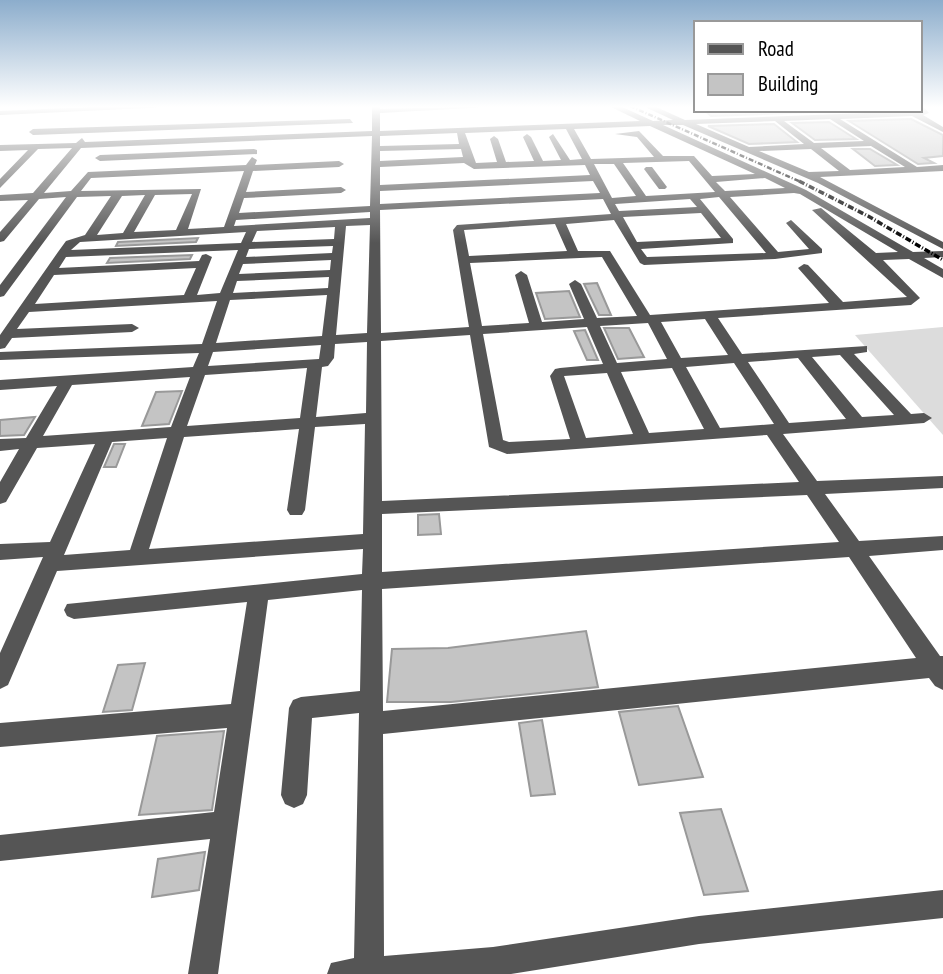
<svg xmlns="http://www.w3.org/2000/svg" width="943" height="974" viewBox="0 0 943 974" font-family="'PT Sans Narrow',sans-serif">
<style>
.green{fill:#dcdcdc}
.building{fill:#c4c4c4;stroke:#999;stroke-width:2}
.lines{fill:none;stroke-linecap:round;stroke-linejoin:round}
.minor{fill:#555;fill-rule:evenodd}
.rail-far1{stroke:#000;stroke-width:2.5;stroke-dasharray:5 2 1 2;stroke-linecap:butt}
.rail{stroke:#000;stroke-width:3.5;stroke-dasharray:6 2 1 2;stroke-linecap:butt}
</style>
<rect width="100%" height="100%" fill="#fff"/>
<polygon class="green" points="943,327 943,435 855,335"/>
<g class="building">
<polygon points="704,110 870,110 711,116"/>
<polygon points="911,119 943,135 943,156 924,158 934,163 918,164 849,121"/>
<polygon points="829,122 856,139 815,140 792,123"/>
<polygon points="774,124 797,142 749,144 708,126"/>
<polygon points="853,149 870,149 897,165 875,166"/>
<polygon points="198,238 196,242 116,246 118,242"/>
<polygon points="192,255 190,259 107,263 110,258"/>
<polygon points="597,283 611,315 599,315 584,284"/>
<polygon points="569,291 580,317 545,319 536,293"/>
<polygon points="604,328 629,328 644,357 618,359"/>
<polygon points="585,330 598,360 587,360 574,331"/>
<polygon points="182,391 169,424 142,426 156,392"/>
<polygon points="35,417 24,435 0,436 0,420"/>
<polygon points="114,444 125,444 116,467 104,467"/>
<polygon points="439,514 441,534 418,535 418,515"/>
<polygon points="586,631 598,687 451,702 387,702 392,649 448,648"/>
<polygon points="145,663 132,710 103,712 118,665"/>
<polygon points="678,706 703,777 639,785 619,712"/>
<polygon points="542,720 555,794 531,796 519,723"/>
<polygon points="224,731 212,810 139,815 157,736"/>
<polygon points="721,809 748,891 704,895 680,813"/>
<polygon points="205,852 199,890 152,897 158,859"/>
</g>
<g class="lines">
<g class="minor">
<polygon points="119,106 188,106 0,115 0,111"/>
<path d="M372 106H380V109L505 106 380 113V131L640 121 609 106H620L653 121 673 120 643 106H654L685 120 919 111 920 106H923L929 113 923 115 943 127V132L912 116 840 119 917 167 943 165V171L820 177 943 242V249L818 183 683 125H663L806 190 913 252 943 251V257L924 258 943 269V278L909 259 883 260 920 298 911 305 718 318 742 354 867 346V352L854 354 911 414 924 413 932 418 924 423 783 434 817 481 943 476V488L825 494 859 541 943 536V550L869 556 940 656H943V690L935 686 929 678 383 734 384 956 493 947 699 916 943 890V918L699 944 511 974H327L331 963 354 958 359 713 312 718 307 795 303 804 294 808 285 804 281 795 289 708 293 700 301 697 360 691 362 590 268 600 218 974H188L210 839 0 861V835L214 812 227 728 0 747V723L231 704 247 602 74 619 67 616 64 610 67 604 362 574 363 549 57 571 8 685 0 689V653L43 557 0 560V544L50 542 95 444 37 448 6 502 0 504V482L19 449 0 451V439L26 438 57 386 0 390V380L193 367 199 353 0 360V352L202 344 217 301 29 312 17 329 132 324 139 328 132 332 12 338 5 348 0 349V335L58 252 66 241 85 235 111 196 77 197 4 296 0 297V285L66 197 39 199 4 241 0 242V232L28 200 0 201V195L33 193 72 148 38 149 0 188V179L28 150 0 151V145L76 143 82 138 85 142 372 131ZM830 119 864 141 814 143 784 121ZM775 121 804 144 749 147 696 124ZM650 126 755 174 712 176 694 156H663L639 131 615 134 637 137 654 157 591 159 574 129ZM566 129 582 159 570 160 553 134 549 137 561 160 543 161 531 137 527 134 523 137 534 161 506 162 498 139 494 136 490 139 497 162 476 163 465 133ZM457 133 459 144 380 146V136ZM372 136 370 206 239 213 244 198 341 193 346 190 341 187 246 192 253 171 339 167 344 164 339 161 255 165 257 160 252 157 246 165 88 172 71 191 44 193 81 148ZM871 146 905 167 850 170 821 148ZM461 149 463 157 380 161V151ZM811 149 839 171 809 172 759 151ZM689 161 715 192 646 196 623 163ZM464 163 474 169 585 165 590 175 380 185V167ZM594 164H614L636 196 612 198ZM244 171 224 227 188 229 201 189 81 191 91 178ZM765 178 785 188 725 191 716 182ZM593 181 600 193 380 204V191ZM794 193 800 194 898 252 876 253 821 208 812 210 907 297 843 302 808 265 804 264 798 268 829 303 650 315 610 251H578L566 224 614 220 640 263 644 265 775 259 822 253V249L791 220 786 223 809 249 778 252 730 197ZM192 194 176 230 134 232 155 195ZM145 195 123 233 97 235 122 196ZM719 197 766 253 647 257 641 249 733 243V239L700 199ZM603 199 611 214 457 225 453 230 469 327 381 333 380 210ZM690 199 697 207 619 211 615 204ZM370 212V218L234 226 236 220ZM701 213 721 238 637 242 623 217ZM555 224 567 251 469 256 464 230ZM370 225 367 333 336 335 346 226ZM335 227 334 239 252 242 257 231ZM246 232 241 243 71 250 80 242ZM333 246 332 253 246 257 249 249ZM238 250 220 293 197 295 212 257 206 254 202 255 199 261 59 268 66 257ZM602 257 637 316 597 318 581 284 575 280 569 284 584 319 542 322 527 275 521 271 515 275 529 323 482 326 470 263ZM331 260 330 270 239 274 243 264ZM196 268 184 295 35 304 54 275ZM329 277 328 288 233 293 237 281ZM327 295 322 336 216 343 230 300ZM705 319 728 355 681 358 661 322ZM648 323 667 359 617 363 600 326ZM587 327 603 364 560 368 555 369 550 376 570 439 509 442 503 440 483 334ZM470 335 489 447 507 454 767 435 799 482 382 501 381 341ZM367 342 366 413 316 417 322 367 328 366 334 358 335 344ZM321 345 319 359 208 366 213 352ZM840 355 894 415 862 417 812 357ZM798 358 846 419 789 423 748 362ZM734 363 774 424 720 428 686 367ZM307 368 300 418 187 426 205 375ZM672 368 704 429 649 433 621 372ZM607 373 633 434 586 438 564 376ZM190 377 171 427 43 436 72 385ZM365 424 363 534 149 549 184 437 299 429 287 510 290 515H302L305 510 315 427ZM167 438 130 550 64 555 112 442ZM807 495 839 542 382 572V514ZM849 557 916 658 383 711 382 589Z"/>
<polygon points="350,119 353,123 33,135 29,132 33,129"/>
<polygon points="254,149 257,150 257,154 100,161 95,158 100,155"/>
<polygon points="646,167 652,167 667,187 665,189 659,189 644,169"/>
</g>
<polyline class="rail-far1" points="630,106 803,183"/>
<polyline class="rail" points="799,181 868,216 943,260"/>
</g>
<linearGradient id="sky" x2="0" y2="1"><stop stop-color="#8cadcc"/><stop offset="0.44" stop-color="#fff"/><stop offset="1" stop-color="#fff" stop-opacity="0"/></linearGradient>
<rect width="943" height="243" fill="url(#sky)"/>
<rect x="694" y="21" width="228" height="91" fill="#ffffff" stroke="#999999" stroke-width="2"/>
<rect x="708" y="44" width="35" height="10" fill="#555555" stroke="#999999" stroke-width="2"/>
<text x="758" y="56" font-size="21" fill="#000000">Road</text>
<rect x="708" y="74" width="35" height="21" fill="#c4c4c4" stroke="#999999" stroke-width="2"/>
<text x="758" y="91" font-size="21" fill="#000000">Building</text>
</svg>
